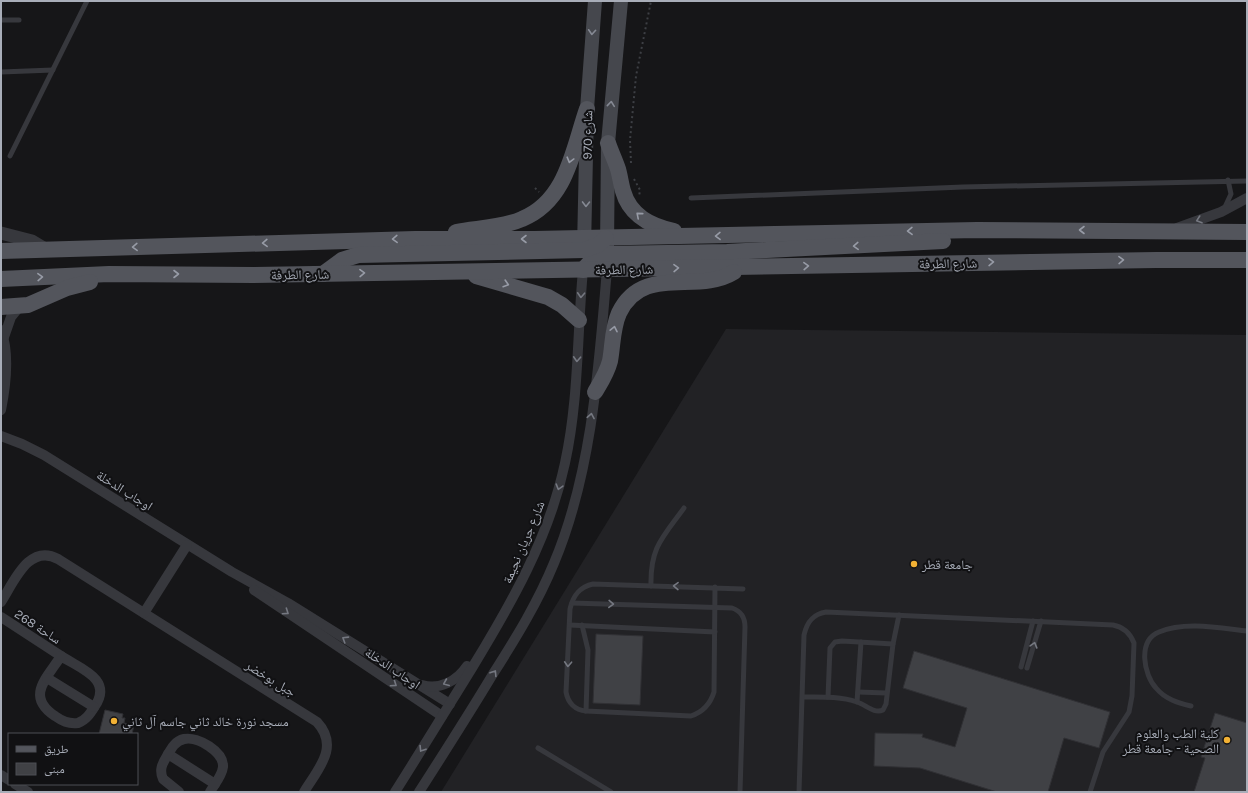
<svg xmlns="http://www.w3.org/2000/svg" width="1248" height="793" viewBox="0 0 1248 793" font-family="Karla,'Noto Naskh Arabic',sans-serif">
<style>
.built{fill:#222225}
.building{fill:#404145;stroke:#303034}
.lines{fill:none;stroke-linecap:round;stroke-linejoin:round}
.path{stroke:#3d3f44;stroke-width:2;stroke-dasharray:2 3;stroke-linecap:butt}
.service{stroke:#37383d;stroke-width:5}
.minor{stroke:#37383d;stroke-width:10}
.tertiary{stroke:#37383d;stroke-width:13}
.secondary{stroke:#45474d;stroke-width:14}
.primary{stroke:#53555c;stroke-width:16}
.oneway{stroke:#858993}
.oneway2{stroke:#979ba6}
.oneway3{stroke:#757881}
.poi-dot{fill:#f2b134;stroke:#111113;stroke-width:1.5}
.labels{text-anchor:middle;stroke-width:4;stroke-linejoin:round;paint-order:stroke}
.street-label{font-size:13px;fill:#a8adb8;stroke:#111113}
.poi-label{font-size:13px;fill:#a8adb8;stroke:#111113;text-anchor:start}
</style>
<rect width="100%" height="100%" fill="#161618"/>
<polygon class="built" points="726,329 1247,335 1247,792 441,792"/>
<g class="building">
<polygon points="596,634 643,636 640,705 593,703"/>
<polygon points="914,651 1110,712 1099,748 1064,738 1048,792 997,792 920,768 874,766 875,733 923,734 922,737 955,747 967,708 903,688"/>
<polygon points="105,710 123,714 122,718 125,718 124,723 134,725 132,734 99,734"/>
<polygon points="1215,713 1247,723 1247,792 1194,792 1205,758 1201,757"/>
</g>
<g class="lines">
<g class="path">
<polyline points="631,163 630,140 636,76 651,1"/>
<polyline points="634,179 640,190 639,197"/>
<polyline points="535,188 539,192"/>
</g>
<g class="service">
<polyline points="1,20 19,20"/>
<polyline points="1,72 53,70"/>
<polyline points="10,156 87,1"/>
<polyline points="691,198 963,187 1247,181"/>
<polyline points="1225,207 1231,194 1228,180"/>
<path d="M651 586C650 547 663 537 684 508"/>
<path d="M715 587 714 692C710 705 703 712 691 716L586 711C575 710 568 703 566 692L570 609C573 596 579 587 593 584L743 589"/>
<path d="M572 603 732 608C741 611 745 617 745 627L740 792"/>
<polyline points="570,625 715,632"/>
<polyline points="582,625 588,650 586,711"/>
<polyline points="1021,667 1033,621"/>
<polyline points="1027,668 1041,621"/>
<polyline points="858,692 886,693"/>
<path d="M803 697C821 697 840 696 857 702 866 705 874 714 883 710L886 704 893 644 899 615"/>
<polyline points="828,697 830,648 835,642 842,641 893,644"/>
<polyline points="857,702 861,642"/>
<path d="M1191 706C1178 703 1165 699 1156 688 1144 675 1137 641 1159 632 1185 621 1220 628 1247 631"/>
<polyline points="538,748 611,792"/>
<path d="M799 792 804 635C807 622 813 614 826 612L1113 625C1124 627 1130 633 1134 643L1132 696 1129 712 1103 752 1090 792"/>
</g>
<g class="minor">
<polyline points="1177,228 1221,212 1247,198"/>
<path d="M1 330C10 354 6 385 1 410"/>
<polyline points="4,337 11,317 20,306"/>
<polyline points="1,436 22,444 44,455 232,572 288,603 450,704"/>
<polyline points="254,590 442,716"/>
<path d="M1 602C14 582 29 543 58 559L317 722C340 747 318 769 304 792"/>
<polyline points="144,613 187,545"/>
<polyline points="1,617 61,656"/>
<path d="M61 656C81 669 113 679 95 706 90 714 86 720 78 723 68 724 62 721 55 716 25 696 47 678 61 656Z"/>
<polyline points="47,678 94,707"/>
<path d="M422 685C440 690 457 681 467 666"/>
<polyline points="168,754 215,784"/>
<polyline points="1,775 9,780"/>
<polyline points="15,784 28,792"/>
<path d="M179 792 163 779C159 770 162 764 167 756 171 749 175 741 184 739 198 736 224 752 223 767 222 776 214 785 210 792"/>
<path d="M395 792C421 751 446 710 472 668 511 604 549 538 565 463 579 399 577 334 583 270"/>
<path d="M419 792C444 753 469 714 493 674 516 638 538 602 554 563 592 473 599 365 607 269"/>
</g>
<polyline class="tertiary" points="1,233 32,241 47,250"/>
<g class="secondary">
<polyline points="584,248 587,109 595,1"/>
<polyline points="607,248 608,143 621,1"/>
</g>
<g class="primary">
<path d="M608 143C611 152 615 160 618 169 620 176 621 184 623 191 630 216 651 226 674 231"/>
<path d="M456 232C477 228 502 228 522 219 567 201 573 149 587 109"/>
<polyline points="1,251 415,239 534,239 977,230 1247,232"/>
<polyline points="583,270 593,259 607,254 727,252 943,241"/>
<polyline points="323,274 342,260 358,255 584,250 598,245 606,238"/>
<polyline points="476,276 548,297 562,305 579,320"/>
<polyline points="1,279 109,274 254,275 1156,260 1247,260"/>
<polyline points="1,307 28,305 67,288 90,282"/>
<path d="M595 392C601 382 607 373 610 361 613 345 612 329 619 313 643 263 697 295 734 272"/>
</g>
</g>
<defs><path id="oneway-chevron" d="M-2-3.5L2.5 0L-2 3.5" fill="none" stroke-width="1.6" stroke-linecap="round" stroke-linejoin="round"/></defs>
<g class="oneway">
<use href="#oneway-chevron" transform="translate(592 32) rotate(94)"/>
<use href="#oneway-chevron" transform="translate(611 104) rotate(-84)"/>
<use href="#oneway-chevron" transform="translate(586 204) rotate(91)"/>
</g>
<g class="oneway2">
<use href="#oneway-chevron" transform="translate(570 160) rotate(105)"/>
<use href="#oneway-chevron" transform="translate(639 215) rotate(-139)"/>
<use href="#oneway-chevron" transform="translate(1082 230) rotate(-180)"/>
<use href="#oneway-chevron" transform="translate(910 231) rotate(179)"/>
<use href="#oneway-chevron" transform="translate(718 236) rotate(179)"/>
<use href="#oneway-chevron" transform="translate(395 239) rotate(178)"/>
<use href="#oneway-chevron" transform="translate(524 239) rotate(-180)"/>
<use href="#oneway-chevron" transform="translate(265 243) rotate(178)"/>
<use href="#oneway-chevron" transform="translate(856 246) rotate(177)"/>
<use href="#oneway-chevron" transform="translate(135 247) rotate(178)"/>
<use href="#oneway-chevron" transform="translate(1121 260) rotate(-1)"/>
<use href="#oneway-chevron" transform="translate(991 262) rotate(-1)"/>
<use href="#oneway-chevron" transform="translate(806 266) rotate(-2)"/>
<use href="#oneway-chevron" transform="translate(676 268) rotate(-1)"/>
<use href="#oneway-chevron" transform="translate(362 273) rotate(-1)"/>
<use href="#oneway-chevron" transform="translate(176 274)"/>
<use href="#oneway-chevron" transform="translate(40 277) rotate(-2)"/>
<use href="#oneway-chevron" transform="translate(506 284) rotate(17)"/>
<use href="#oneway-chevron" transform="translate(614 329) rotate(-78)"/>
</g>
<g class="oneway3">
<use href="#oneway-chevron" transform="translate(1199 220) rotate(161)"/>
<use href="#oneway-chevron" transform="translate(581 295) rotate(93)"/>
<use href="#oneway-chevron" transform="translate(577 359) rotate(93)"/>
<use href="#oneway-chevron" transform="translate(591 416) rotate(-80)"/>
<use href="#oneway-chevron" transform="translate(559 487) rotate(106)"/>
<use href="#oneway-chevron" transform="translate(676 586) rotate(-179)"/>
<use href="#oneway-chevron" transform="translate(611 604) rotate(2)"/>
<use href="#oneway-chevron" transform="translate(286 612) rotate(34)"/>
<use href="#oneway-chevron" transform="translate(345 639) rotate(-148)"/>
<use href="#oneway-chevron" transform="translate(1034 645) rotate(-74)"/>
<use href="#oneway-chevron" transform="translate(568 664) rotate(93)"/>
<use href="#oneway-chevron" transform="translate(494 673) rotate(-58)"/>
<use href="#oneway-chevron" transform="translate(446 683) rotate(157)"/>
<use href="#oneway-chevron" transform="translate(394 684) rotate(34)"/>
<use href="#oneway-chevron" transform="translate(422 749) rotate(122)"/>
</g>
<g class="poi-dot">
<circle cx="914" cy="564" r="4"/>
<circle cx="114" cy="721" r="4"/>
<circle cx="1227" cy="740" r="4"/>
</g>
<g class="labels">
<g class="street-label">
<text transform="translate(587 135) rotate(-89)" y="5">شارع 970</text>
<text transform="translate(948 263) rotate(-1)" y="5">شارع الطرفة</text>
<text transform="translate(624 269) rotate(-1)" y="5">شارع الطرفة</text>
<text transform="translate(300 274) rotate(-1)" y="5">شارع الطرفة</text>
<text transform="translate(125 490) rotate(32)" y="5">اوجاب الدخلة</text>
<text transform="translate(523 542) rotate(-67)" y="5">شارع جريان نجيمة</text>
<text transform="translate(38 626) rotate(33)" y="5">ساحة 268</text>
<text transform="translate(393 668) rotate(34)" y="5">اوجاب الدخلة</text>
<text transform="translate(271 678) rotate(32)" y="5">جبل بوخضر</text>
</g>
<g class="poi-label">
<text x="922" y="569">جامعة قطر</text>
<text x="122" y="726">مسجد نورة خالد ثاني جاسم آل ثاني</text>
<text x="1219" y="738" text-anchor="end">كلية الطب والعلوم<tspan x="1219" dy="15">الصحية - جامعة قطر</tspan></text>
</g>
</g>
<rect width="1248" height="793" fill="none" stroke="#a8adb8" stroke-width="4"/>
<rect x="8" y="733" width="130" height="52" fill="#111113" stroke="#4d4f55"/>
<rect x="16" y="746" width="20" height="6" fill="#53555c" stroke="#4d4f55"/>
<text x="44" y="753" font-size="12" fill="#a8adb8">طريق</text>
<rect x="16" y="763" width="20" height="12" fill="#404145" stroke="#4d4f55"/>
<text x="44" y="773" font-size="12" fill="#a8adb8">مبنى</text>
</svg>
